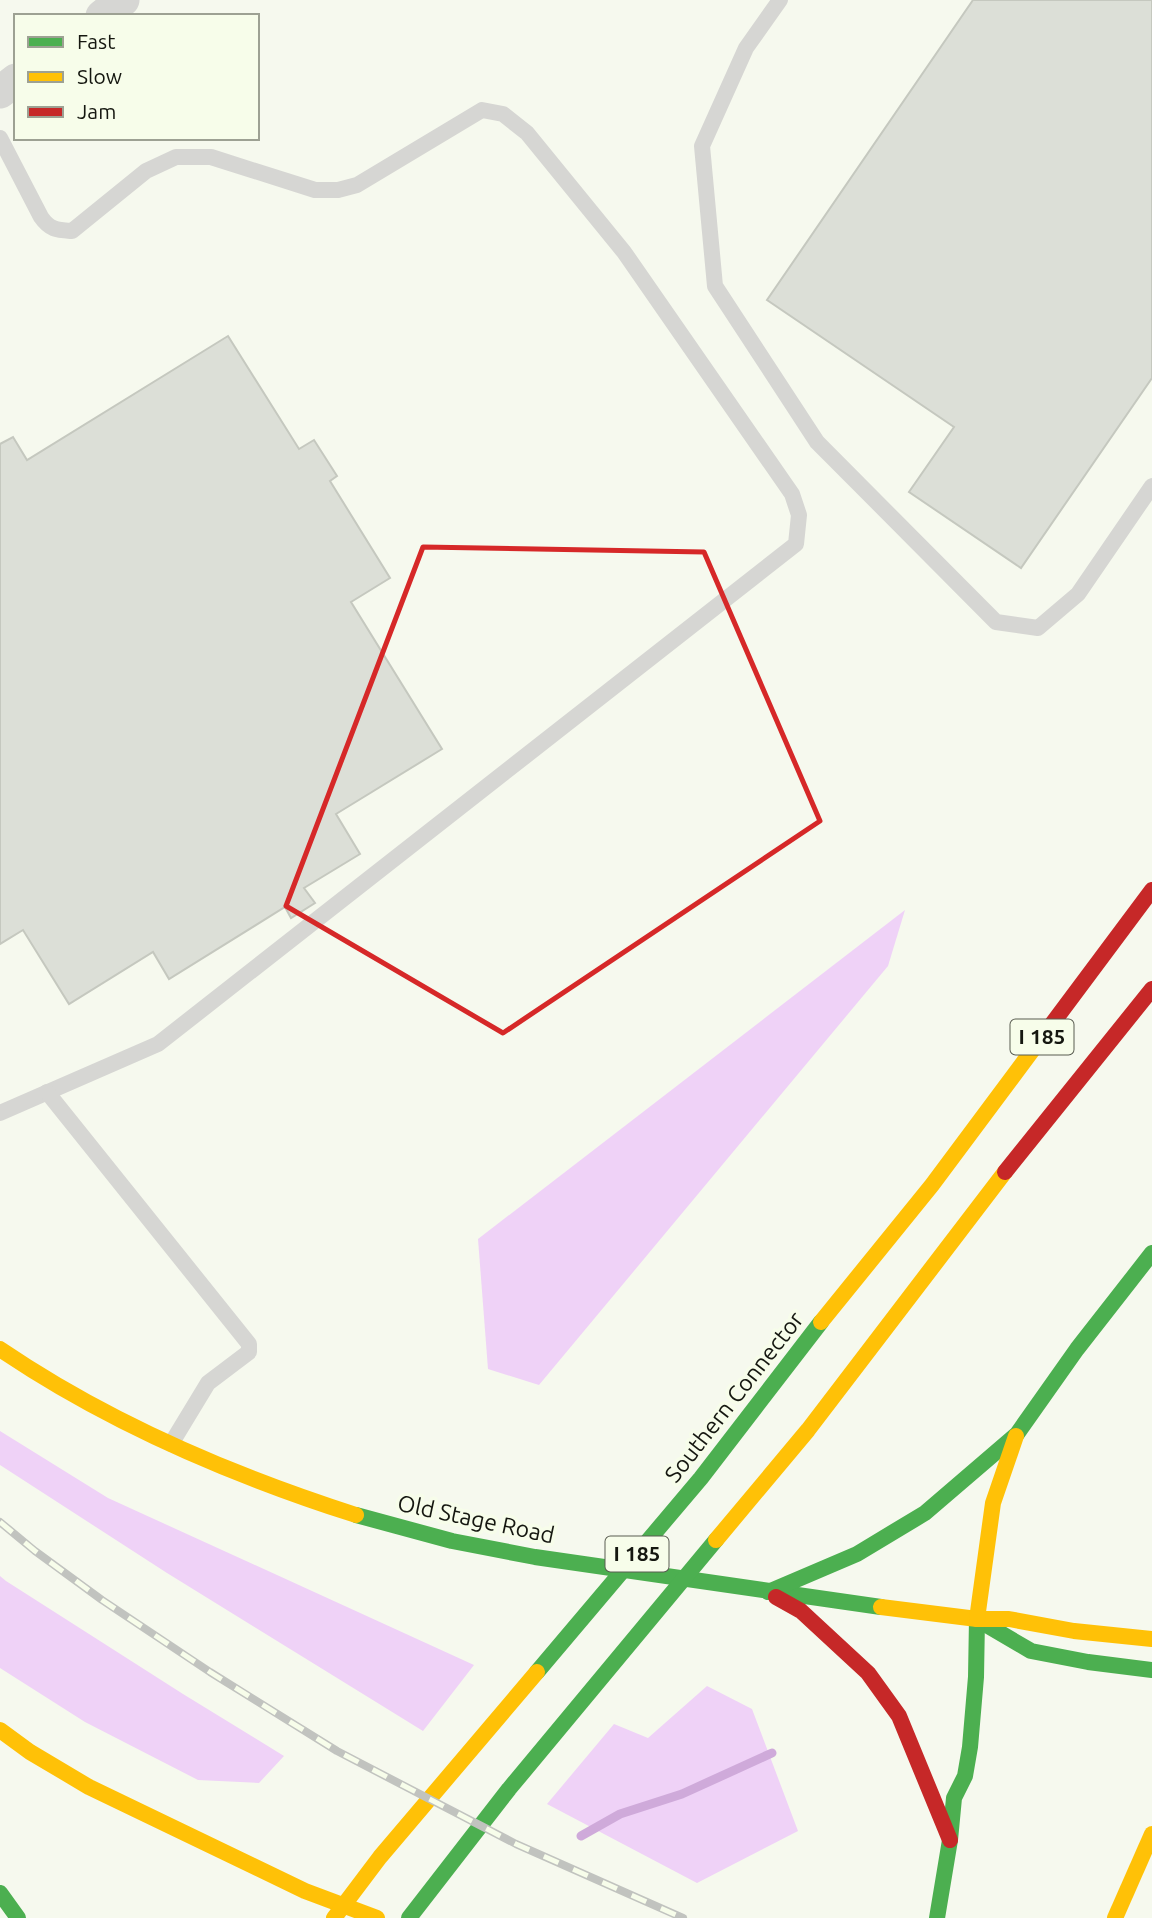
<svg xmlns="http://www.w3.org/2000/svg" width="1152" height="1918" viewBox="0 0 1152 1918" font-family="Ubuntu,sans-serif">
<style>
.forest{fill:#efd2f7}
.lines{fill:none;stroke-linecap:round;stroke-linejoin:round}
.stream{stroke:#cfaada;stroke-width:9}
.building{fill:#dcdfd7;stroke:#c5c8bf;stroke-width:2}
.lane{stroke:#d6d6d3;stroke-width:16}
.street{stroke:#d6d6d3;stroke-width:33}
.fast{stroke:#4caf50;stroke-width:16}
.slow{stroke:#ffc107;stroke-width:16}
.jam{stroke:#c62828;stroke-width:16}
.rail-casing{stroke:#c1c3bf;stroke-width:8}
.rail{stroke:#f7fdea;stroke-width:5;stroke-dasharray:16;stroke-linecap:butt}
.marked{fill:none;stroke:#d62828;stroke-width:5;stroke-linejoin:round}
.labels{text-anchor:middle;stroke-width:7;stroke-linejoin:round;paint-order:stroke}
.shield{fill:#f7fdea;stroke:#595c51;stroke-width:2}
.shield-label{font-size:21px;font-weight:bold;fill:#151710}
.street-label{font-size:23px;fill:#151710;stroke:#f7fdea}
</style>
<rect width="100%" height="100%" fill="#f6f9ee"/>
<g class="forest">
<polygon points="905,910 888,966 539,1385 488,1369 478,1239"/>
<polygon points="0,1431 108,1498 474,1665 423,1731 167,1573 0,1465"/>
<polygon points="0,1576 6,1581 183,1694 284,1756 259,1783 198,1780 85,1722 0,1668"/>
<polygon points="707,1686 752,1709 798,1831 697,1883 547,1804 614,1724 648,1738"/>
</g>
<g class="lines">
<polyline class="stream" points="581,1836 620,1814 682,1794 772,1753"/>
</g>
<g class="building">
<polygon points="973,0 1152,0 1152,378 1021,568 909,492 954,427 767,300"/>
<polygon points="228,336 299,449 314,440 337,476 330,481 390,578 351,602 442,749 336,814 360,854 304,888 315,903 291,918 285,907 169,979 153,952 69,1004 23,930 0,944 0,444 13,437 27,460"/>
</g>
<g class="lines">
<g class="lane">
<polyline points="780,0 746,48 702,146 715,286 817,442 996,622 1038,628 1078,594 1152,486"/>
<path d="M0 138 41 217C50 230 57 230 72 231L146 171 176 157H211L315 190H338L357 185 482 110 503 114 527 133 624 252 792 494 799 515 796 544 158 1044 0 1113"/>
<polyline points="47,1092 249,1344 249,1352 208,1383 171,1444"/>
</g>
<g class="street">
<polyline points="102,16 123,0"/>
<polyline points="0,92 16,80"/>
</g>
<g class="fast">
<polyline points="356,1515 452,1541 535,1557 881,1607"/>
<polyline points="768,1592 857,1554 925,1513 1017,1434 1077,1349 1152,1253"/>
<polyline points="985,1624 1031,1651 1088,1662 1152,1670"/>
<polyline points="537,1672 701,1478 821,1322"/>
<polyline points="0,1893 18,1918"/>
<polyline points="409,1918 509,1789 716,1540"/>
<polyline points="937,1918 950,1840 954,1798 965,1776 970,1747 976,1677 977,1619"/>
</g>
<g class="slow">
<polyline points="821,1322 932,1185 1046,1032"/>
<path d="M0 1349C109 1423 231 1475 356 1515"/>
<polyline points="716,1540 808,1430 1005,1172"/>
<polyline points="881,1607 977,1619 1009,1619 1074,1631 1152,1639"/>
<polyline points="977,1619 993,1503 1016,1436"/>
<polyline points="0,1730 30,1752 89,1787 305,1891 377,1918"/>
<polyline points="334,1918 380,1857 537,1672"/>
<polyline points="1115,1918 1152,1834"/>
</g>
<g class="jam">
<polyline points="1046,1032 1152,890"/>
<polyline points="1005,1172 1152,989"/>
<polyline points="776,1597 801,1611 868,1673 899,1716 950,1840"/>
</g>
<g class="rail-casing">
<polyline id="rail" points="0,1522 35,1551 102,1600 210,1672 337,1751 516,1844 683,1918"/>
</g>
<use href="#rail" class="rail"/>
</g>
<path class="marked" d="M423 547 704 552 820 821 503 1033 286 906Z"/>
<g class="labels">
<g class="shield">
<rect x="1010.5" y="1019.5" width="63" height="35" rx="5"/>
<rect x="605.5" y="1536.5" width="63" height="35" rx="5"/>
</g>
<g class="shield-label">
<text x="1042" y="1044">I 185</text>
<text x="637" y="1561">I 185</text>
</g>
<g class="street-label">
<text transform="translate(734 1397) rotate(-52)" y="8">Southern Connector</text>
<text transform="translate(476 1519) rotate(12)" y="8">Old Stage Road</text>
</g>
</g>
<rect x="14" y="14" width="245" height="126" fill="#f7fdea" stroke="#9da193" stroke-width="2"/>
<rect x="28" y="37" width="35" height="10" fill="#4caf50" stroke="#9da193" stroke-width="2"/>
<text x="77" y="49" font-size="21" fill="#151710">Fast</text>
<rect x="28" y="72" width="35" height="10" fill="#ffc107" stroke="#9da193" stroke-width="2"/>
<text x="77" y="84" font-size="21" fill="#151710">Slow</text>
<rect x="28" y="107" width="35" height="10" fill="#c62828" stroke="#9da193" stroke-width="2"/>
<text x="77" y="119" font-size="21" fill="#151710">Jam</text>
</svg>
